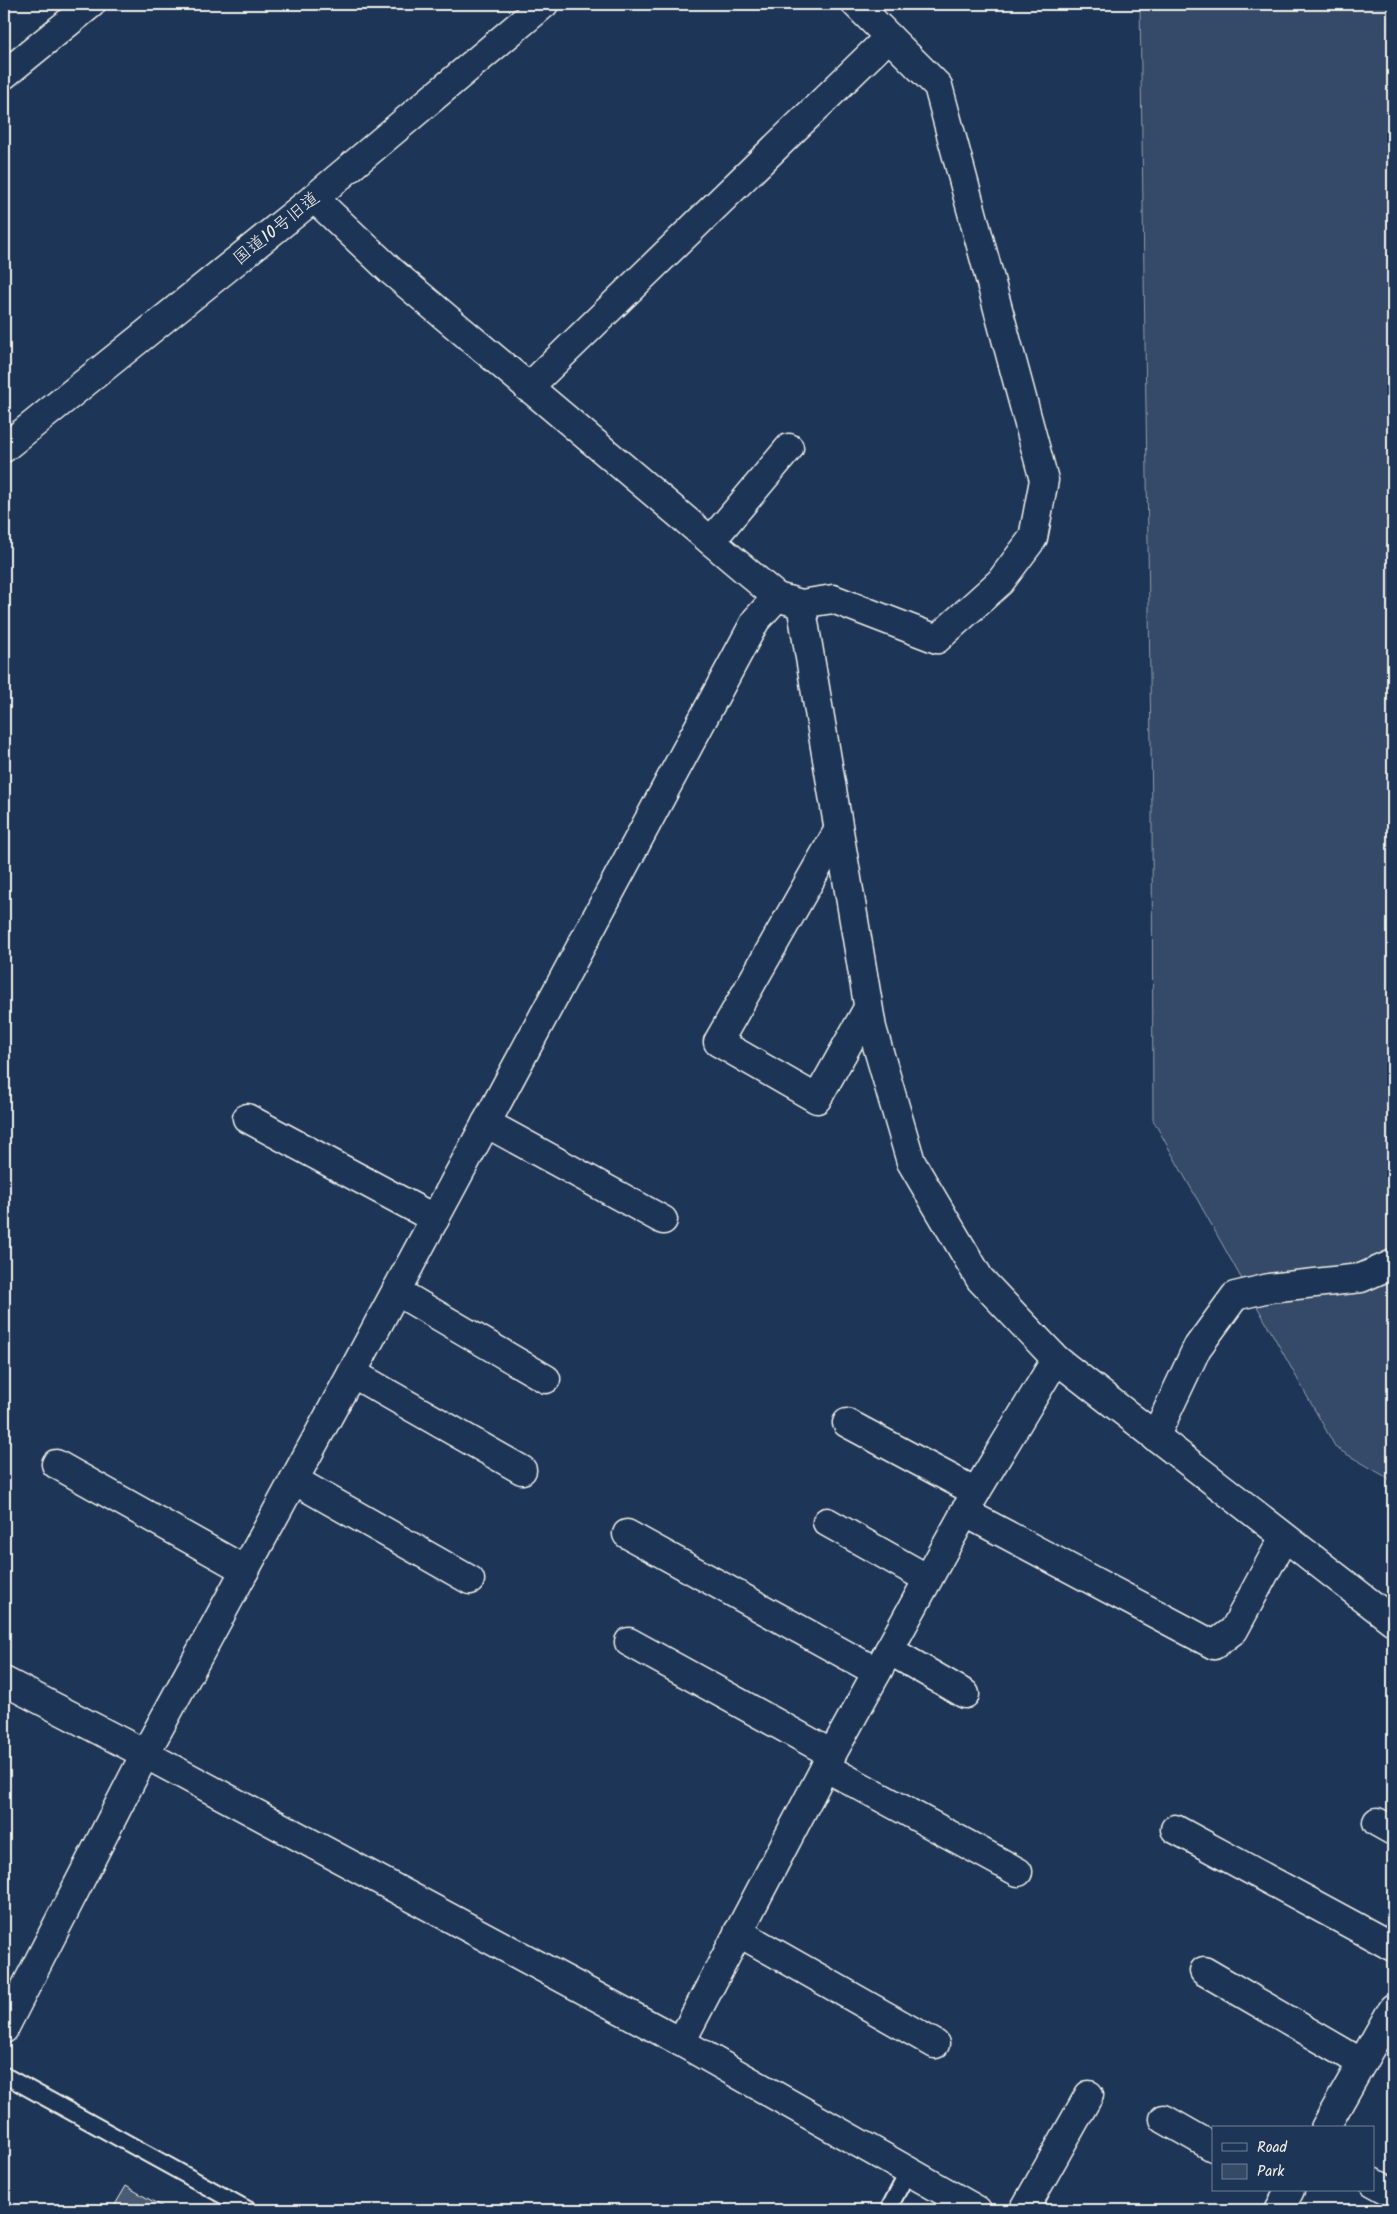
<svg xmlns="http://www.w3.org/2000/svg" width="1397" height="2214" viewBox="0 0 1397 2214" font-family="Kalam,'Klee One',sans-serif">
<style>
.green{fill:#354a67;stroke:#949ea8}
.building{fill:#485b74;stroke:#f4f1e8}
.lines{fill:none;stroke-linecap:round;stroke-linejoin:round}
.service-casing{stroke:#f4f1e8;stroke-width:19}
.minor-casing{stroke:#f4f1e8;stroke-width:31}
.tertiary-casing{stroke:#f4f1e8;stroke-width:31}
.service{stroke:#1d3557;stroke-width:15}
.minor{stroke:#1d3557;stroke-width:28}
.tertiary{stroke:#1d3557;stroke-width:28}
.labels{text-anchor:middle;stroke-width:4;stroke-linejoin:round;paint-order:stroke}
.street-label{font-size:18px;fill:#f4f1e8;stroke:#1d3557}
</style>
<rect width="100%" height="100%" fill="#1d3557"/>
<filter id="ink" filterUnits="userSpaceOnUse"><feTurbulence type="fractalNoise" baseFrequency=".02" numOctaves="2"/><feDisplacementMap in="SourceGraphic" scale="10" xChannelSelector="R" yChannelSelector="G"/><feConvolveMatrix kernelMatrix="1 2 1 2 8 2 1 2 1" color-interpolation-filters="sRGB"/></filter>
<g filter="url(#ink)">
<polygon class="green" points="1140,4 1393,4 1393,1481 1336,1448 1153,1120 1152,812"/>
<polygon class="building" points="126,2186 168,2210 112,2210"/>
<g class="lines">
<g class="service-casing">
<g id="service">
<polyline points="4,2075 249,2210"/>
<polyline points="888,2210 908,2172"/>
</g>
</g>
<g class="minor-casing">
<g id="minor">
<polyline points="4,75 91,4"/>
<polyline points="314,198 390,270 777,597 801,604 833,599 937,639 1000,582 1033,538 1044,480 938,86 856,4"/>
<polyline points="528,388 889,37"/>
<polyline points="711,541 789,448"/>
<polyline points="801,604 872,1028 911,1162 980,1279 1056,1359 1393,1621"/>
<polyline points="838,831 718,1042 817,1099 868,1008"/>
<polyline points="247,1118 435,1219"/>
<polyline points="486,1123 663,1220"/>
<polyline points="396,1291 546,1379"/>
<polyline points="352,1373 522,1470"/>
<polyline points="847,1423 976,1492"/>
<polyline points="1155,1437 1197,1348 1235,1296 1269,1288 1361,1278 1393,1264"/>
<polyline points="56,1464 245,1570"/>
<polyline points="294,1480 470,1580"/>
<polyline points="964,1512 1214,1645 1234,1630 1284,1537"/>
<polyline points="827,1522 928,1579"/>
<polyline points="627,1534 877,1672"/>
<polyline points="629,1642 832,1754"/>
<polyline points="889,1650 965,1694"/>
<polyline points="145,1754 352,1373 756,620 777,597"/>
<polyline points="825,1767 1018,1872"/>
<polyline points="1377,1822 1393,1831"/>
<polyline points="1175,1829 1393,1947"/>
<polyline points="738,1932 935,2044"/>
<polyline points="1204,1971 1362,2063"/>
<polyline points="681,2042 832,1754 976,1492 1056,1359"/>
<polyline points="1164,2119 1213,2147"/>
<polyline points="1325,2128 1393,2008"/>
<polyline points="1373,2182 1393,2193"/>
<polyline points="1024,2210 1089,2095"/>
<polyline points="1279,2210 1290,2190"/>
</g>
</g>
<g class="tertiary-casing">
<g id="tertiary">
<polyline points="4,448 314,198 544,4"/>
<polyline points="4,1681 145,1754 681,2042 977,2210"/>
<polyline points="4,2029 145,1754"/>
</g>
</g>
<use href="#service" class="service"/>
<use href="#minor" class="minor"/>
<use href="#tertiary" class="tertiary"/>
</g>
</g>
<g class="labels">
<g class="street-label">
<text transform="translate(276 228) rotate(-39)" y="6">国道10号旧道</text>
</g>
</g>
<rect width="1397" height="2214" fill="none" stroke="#1d3557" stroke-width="20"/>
<rect x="10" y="10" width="1377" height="2194" fill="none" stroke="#f4f1e8" stroke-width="2" filter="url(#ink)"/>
<rect x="1212" y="2126" width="162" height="65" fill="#1d3557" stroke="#738091"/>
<rect x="1222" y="2143" width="25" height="8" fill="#1d3557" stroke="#738091"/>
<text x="1257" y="2152" font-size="15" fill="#f4f1e8">Road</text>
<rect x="1222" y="2164" width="25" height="15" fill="#354a67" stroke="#738091"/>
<text x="1257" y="2176" font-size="15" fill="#f4f1e8">Park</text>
</svg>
